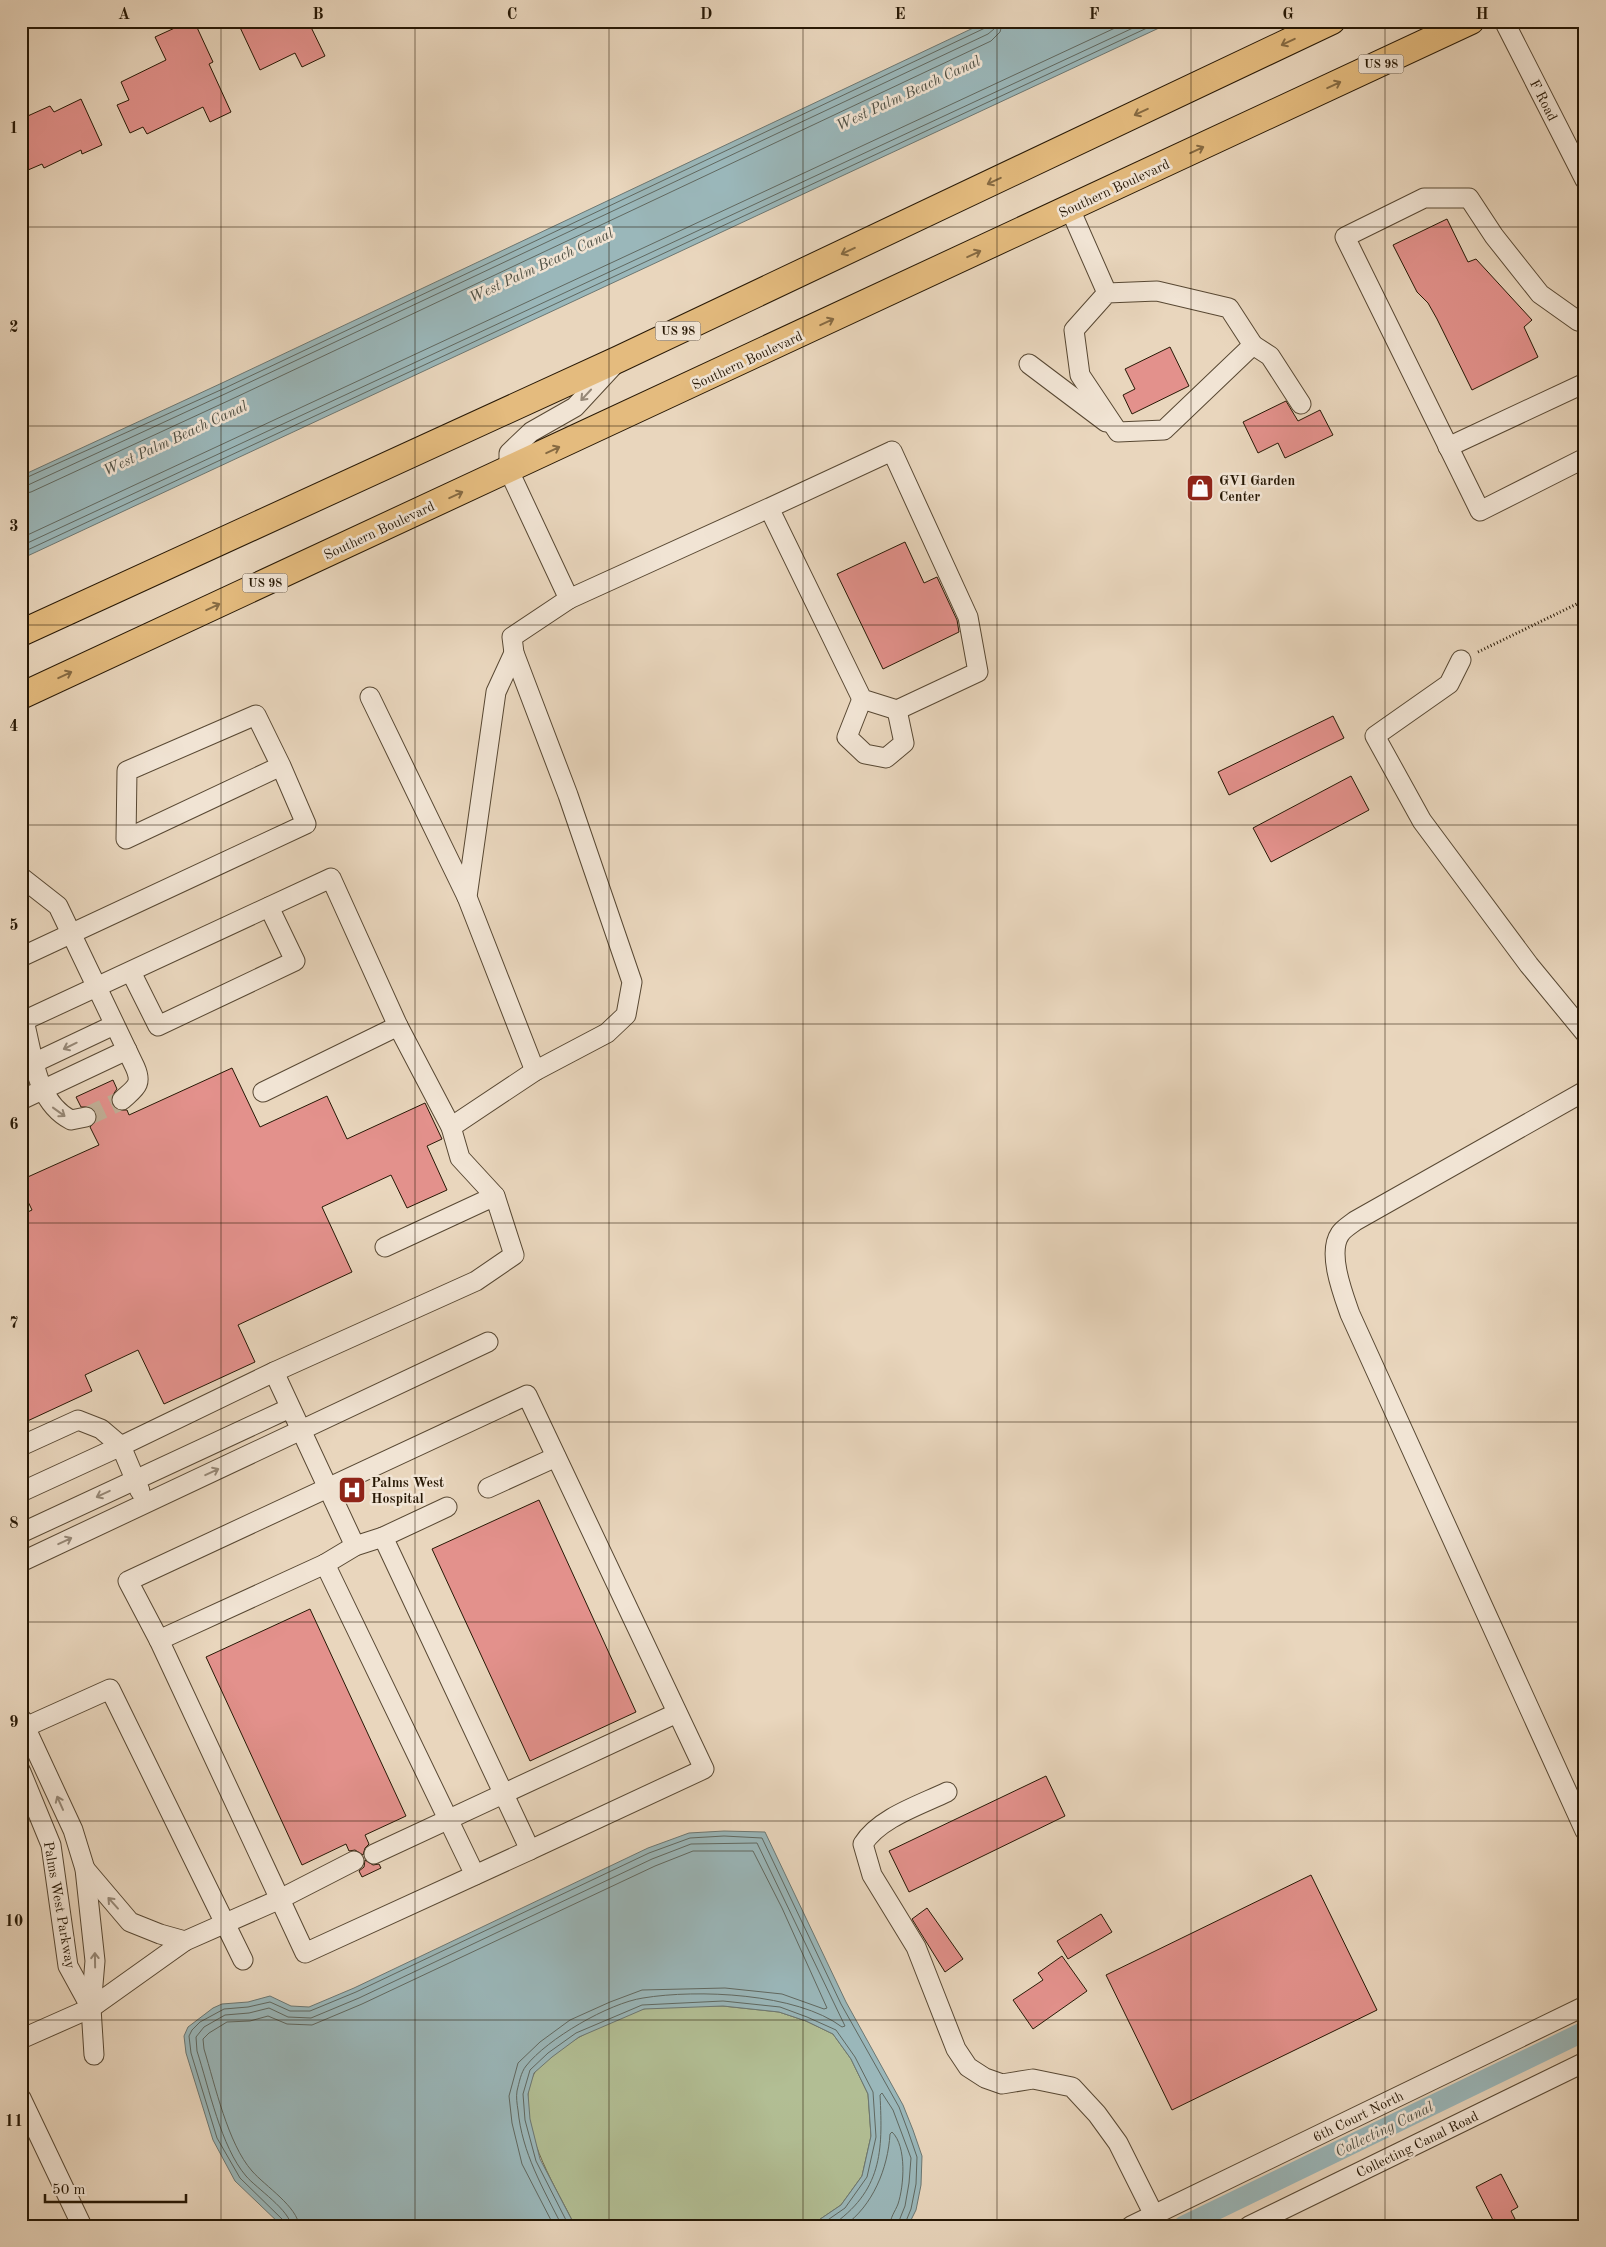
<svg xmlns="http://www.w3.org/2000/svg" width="1606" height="2247" viewBox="0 0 1606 2247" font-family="'Old Standard TT',serif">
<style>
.green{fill:#b2be94;stroke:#6c6b4c}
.water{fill:#9ab7ba;stroke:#6c7772}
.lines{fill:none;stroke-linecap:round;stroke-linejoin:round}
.shore{stroke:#606860;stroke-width:1}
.canal{stroke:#9ab7ba;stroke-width:20}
.building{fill:#e3918c;stroke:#271805}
.minor-tunnel{stroke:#c2b098;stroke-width:19;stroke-dasharray:19 9;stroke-linecap:butt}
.minor-casing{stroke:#584833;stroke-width:21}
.highway-casing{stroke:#271805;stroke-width:28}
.path{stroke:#271805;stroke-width:3;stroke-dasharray:1 2.5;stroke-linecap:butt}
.minor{stroke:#f1e4d4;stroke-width:19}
.highway{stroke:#e4bb7e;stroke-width:26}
.oneway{stroke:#866a42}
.oneway2{stroke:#968877}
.grid{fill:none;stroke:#271805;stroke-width:1;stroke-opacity:0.55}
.labels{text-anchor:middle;stroke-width:5;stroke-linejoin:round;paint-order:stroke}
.shield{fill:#f1e4d4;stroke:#645543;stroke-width:1}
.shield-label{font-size:12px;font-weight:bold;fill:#271805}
.street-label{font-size:14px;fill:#271805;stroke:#f1e4d4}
.poi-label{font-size:14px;font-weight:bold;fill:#271805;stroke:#f1e4d4;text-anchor:start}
.water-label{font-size:15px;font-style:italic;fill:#4f5044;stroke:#f1e4d4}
.neatline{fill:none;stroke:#271805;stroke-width:2}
.grid-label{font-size:16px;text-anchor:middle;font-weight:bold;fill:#271805}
</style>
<rect width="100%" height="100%" fill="#e9d6bd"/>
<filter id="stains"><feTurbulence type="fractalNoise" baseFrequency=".004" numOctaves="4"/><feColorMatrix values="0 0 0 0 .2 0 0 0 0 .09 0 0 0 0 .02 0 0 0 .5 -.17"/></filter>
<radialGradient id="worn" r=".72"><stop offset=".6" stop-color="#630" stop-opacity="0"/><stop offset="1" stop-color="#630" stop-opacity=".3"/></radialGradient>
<path class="green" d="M723 2006 779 2012 806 2021 833 2034 851 2059 868 2094 871 2136 862 2176 841 2205 810 2226H575C557 2189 523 2137 528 2094 528 2088 532 2077 535 2072 554 2047 612 2017 643 2009 666 2004 699 2006 723 2006Z"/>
<g class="water">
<polygon points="988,21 1174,21 21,559 21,476 222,383"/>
<polygon points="724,1831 765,1832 846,2002 903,2105 913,2130 922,2156 921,2185 916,2210 908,2226 810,2226 841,2205 862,2176 871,2136 868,2094 851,2059 833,2034 806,2021 779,2012 723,2006 644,2009 579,2037 552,2057 534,2073 528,2094 530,2119 540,2159 575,2226 282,2226 235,2181 213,2140 186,2053 184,2036 188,2027 213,2008 222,2004 248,2002 270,1996 291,2006 309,2007 354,1988 648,1848 689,1833"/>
</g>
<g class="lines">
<g class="shore">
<polyline points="21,480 225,388 985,28 989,21"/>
<polyline points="21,486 28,485 227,393 988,34 994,29 995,21"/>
<polyline points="21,494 31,492 230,400 991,41 1000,32 1003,21"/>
<polyline points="21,538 1130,21"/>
<polyline points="21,546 1148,21"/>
<polyline points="21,553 1162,21"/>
<polyline points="285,2226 283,2220 240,2178 217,2138 191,2053 189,2036 192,2030 200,2022 224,2009 248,2007 270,2002 290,2011 310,2011 356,1992 649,1853 690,1838 724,1836 762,1838 841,2004 899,2107 908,2131 917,2157 916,2184 911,2209 904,2226"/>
<path d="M291 2226C291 2211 256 2188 246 2176 221 2147 209 2088 197 2051L196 2037 204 2027 225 2015 249 2013 269 2008 288 2017 311 2018 359 1998 652 1859 691 1844 757 1843 845 2026 842 2027C797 1993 697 1989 643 1998 609 2003 547 2039 526 2066 521 2072 519 2083 517 2091 516 2097 517 2104 518 2110 522 2153 543 2188 562 2226"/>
<path d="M299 2226C298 2207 265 2186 252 2171 228 2144 215 2085 204 2049L203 2039 209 2033 227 2022 250 2021 268 2016 287 2024 312 2025 362 2004 655 1866 693 1851H753L782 1908 827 2008 824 2009 782 1994 725 1988 642 1990 610 2002 570 2020 540 2042 518 2063 509 2096 512 2123 522 2164 554 2226"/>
<polyline points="569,2226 536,2161 525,2120 523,2094 530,2070 548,2053 576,2033 642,2005 723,2001 780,2007 807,2017 836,2030 855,2057 873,2092 876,2137 867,2177 845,2208 819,2226"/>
<path d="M831 2226C882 2191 883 2152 880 2095L882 2093 893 2110 911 2158 909 2183 905 2206 897 2226"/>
<path d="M844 2226C873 2206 888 2168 890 2134L892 2132C907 2146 904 2186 898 2204 895 2212 890 2217 890 2226"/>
</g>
<polyline class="canal" points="1183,2226 1585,2031"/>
</g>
<g class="building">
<polygon points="190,21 194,21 213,62 209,64 231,112 210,122 203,107 147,134 143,127 130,133 117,105 129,100 121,82 166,60 155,37"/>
<polygon points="237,21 308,21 325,56 302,67 295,53 260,70"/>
<polygon points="81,99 102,145 82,154 81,150 44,168 42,164 21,173 21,119 50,106 54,112"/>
<polygon points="1447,219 1468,262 1476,259 1532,320 1524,327 1538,357 1472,390 1437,319 1428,303 1417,292 1393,245"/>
<polygon points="1170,347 1189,386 1132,414 1123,395 1135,389 1125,369"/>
<polygon points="1286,401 1298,421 1320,410 1333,435 1285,458 1278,443 1258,453 1243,422"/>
<polygon points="905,542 924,583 937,577 957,620 959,632 883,669 837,574"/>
<polygon points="1333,716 1344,738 1229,795 1218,772"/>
<polygon points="1351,776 1369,810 1271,862 1253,828"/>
<polygon points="232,1068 260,1127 327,1096 347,1139 425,1103 442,1139 427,1146 447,1190 407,1208 391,1175 322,1207 352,1272 238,1325 255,1362 164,1404 138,1350 85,1375 92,1391 21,1424 21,1215 32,1210 21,1187 21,1180 99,1145 90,1127 96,1121 97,1114 90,1107 81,1107 76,1097 113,1080 117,1089 112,1096 111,1103 118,1110 127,1110 129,1115"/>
<polygon points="539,1500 636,1712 530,1761 432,1549"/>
<polygon points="310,1609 406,1816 365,1835 369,1844 365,1848 363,1855 355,1850 349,1851 346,1844 302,1865 206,1657"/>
<polygon points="1046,1776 1065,1816 909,1892 889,1851"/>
<polygon points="365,1860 373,1865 379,1864 381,1868 362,1877 359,1871 364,1867"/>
<polygon points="1311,1875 1377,2010 1172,2110 1106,1975"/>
<polygon points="927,1908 963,1959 945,1972 912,1919"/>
<polygon points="1101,1914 1112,1932 1068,1959 1057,1941"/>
<polygon points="1062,1956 1087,1991 1033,2029 1013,2000 1043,1980 1038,1973"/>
<polygon points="1501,2174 1518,2207 1511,2211 1515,2219 1503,2226 1496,2226 1476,2187"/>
</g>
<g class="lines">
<polyline class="minor-tunnel" points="86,1117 122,1100"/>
<g class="minor-casing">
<g id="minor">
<polyline points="1504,21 1585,180"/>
<polyline points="1070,209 1107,293 1074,330 1080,375 1118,432 1164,430 1253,345 1229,308 1157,291 1107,293"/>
<polyline points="1585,322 1578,321 1540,294 1494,236 1469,198 1424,198 1345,237 1480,511 1585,458"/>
<polyline points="1253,345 1270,356 1301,404"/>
<polyline points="1029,364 1106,422"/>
<polyline points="613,366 575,407 531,432 509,453 509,471 569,599 769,508 862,699 897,710 978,672 968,617 892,451 769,508"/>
<polyline points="1448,447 1585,383"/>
<polyline points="514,653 496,692 467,897 535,1071"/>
<polyline points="1461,660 1449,684 1375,736 1422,821 1529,965 1585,1033"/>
<polyline points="370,697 467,897"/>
<polyline points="862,699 847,737 865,754 886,758 904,743 897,710"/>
<path d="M21 877 58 906 135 1067C143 1085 135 1088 122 1100"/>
<polyline points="21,957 306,824 281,766 126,839 127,771 256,715 281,766"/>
<polyline points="131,972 158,1026 295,961 269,907"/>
<path d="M24 1021C33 1055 36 1102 71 1120L86 1117"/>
<polyline points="21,1022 331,878 398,1026"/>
<polyline points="21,1069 114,1025"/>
<path d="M1585 1091 1355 1221C1350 1225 1343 1229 1340 1234 1327 1253 1343 1294 1350 1314L1585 1831"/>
<polyline points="263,1092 398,1026 451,1127 460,1158 495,1196"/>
<polyline points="21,1100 127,1050"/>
<polyline points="451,1127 535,1071 607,1033 626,1015 632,982 568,795 514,653 512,637 569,599"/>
<polyline points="274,1372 355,1546"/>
<polyline points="21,1446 78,1420 101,1429 121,1446 274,1372 476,1281 514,1255 495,1196 385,1247"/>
<polyline points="488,1488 556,1457"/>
<polyline points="21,1492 121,1446 140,1491"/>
<polyline points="21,1533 290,1408"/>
<polyline points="383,1537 447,1507"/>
<polyline points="21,1562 488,1342"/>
<polyline points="325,1564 159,1640 305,1953 530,1850"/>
<polyline points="159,1640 128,1581 527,1395 704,1769 530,1850 383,1537 355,1546 325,1564 475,1875"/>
<polyline points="21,1718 73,1830 85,1869 95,1961 91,2008 94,2055"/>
<polyline points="21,1729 110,1689 243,1960"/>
<polyline points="21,1772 51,1845 68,1966 91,2008"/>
<path d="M947 1792C920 1805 879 1818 863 1844L872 1875 916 1947 956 2049 968 2067 985 2078 1002 2084 1033 2079 1072 2087 1097 2114 1118 2143 1154 2215"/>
<polyline points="374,1854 677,1713"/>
<polyline points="85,1869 130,1922 160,1934 185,1941"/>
<polyline points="21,2039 91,2008 185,1941 278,1900 354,1861"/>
<polyline points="21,2098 82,2226"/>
<polyline points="1131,2226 1585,2006"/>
<polyline points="1249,2226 1585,2062"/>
</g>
</g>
<g class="highway-casing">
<g id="highway">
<polyline points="21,633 619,359 1332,21"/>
<polyline points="21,696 1471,21"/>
</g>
</g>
<polyline class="path" points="1478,652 1585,600"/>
<use href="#minor" class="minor"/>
<use href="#highway" class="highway"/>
</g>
<defs><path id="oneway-shaft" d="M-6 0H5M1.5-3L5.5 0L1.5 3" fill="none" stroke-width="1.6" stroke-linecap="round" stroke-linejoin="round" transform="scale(1.25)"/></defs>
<g class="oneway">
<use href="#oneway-shaft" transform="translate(1288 42) rotate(155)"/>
<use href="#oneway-shaft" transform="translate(1334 85) rotate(-25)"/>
<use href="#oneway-shaft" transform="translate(1141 112) rotate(155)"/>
<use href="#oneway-shaft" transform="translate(1197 150) rotate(-25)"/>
<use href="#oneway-shaft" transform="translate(994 181) rotate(155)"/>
<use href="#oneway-shaft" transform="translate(848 251) rotate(155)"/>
<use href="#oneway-shaft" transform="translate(974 254) rotate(-25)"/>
<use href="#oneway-shaft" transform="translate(827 322) rotate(-25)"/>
<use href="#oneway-shaft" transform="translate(553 450) rotate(-25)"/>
<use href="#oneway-shaft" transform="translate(456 495) rotate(-25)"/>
<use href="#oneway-shaft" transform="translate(213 607) rotate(-25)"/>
<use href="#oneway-shaft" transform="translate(65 675) rotate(-25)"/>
</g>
<g class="oneway2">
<use href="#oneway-shaft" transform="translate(586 395) rotate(133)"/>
<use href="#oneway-shaft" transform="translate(70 1046) rotate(154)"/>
<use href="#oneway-shaft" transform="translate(59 1112) rotate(36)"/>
<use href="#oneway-shaft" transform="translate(212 1472) rotate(-25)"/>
<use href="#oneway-shaft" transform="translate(103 1494) rotate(155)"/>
<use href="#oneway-shaft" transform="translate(65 1541) rotate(-25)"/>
<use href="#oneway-shaft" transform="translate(60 1803) rotate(-114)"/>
<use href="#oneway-shaft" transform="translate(113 1903) rotate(-132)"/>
<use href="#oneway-shaft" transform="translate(95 1960) rotate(-91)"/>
</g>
<path class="grid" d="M221 21V2226M415 21V2226M609 21V2226M803 21V2226M997 21V2226M1191 21V2226M1385 21V2226M21 227H1585M21 426H1585M21 625H1585M21 825H1585M21 1024H1585M21 1223H1585M21 1422H1585M21 1622H1585M21 1821H1585M21 2020H1585"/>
<defs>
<g id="shop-square" transform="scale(1.4375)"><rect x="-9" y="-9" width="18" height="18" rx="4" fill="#8f2418" stroke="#f1e4d4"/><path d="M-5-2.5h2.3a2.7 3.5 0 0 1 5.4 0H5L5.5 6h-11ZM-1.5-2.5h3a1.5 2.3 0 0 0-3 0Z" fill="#fff"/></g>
<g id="hospital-square" transform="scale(1.4375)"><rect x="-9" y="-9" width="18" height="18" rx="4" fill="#8f2418" stroke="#f1e4d4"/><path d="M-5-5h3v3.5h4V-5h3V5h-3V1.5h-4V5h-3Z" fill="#fff"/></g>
</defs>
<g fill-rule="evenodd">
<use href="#shop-square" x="1200" y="488"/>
<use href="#hospital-square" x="352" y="1490"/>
</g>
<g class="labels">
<g class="shield">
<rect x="1358.5" y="54.5" width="45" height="19" rx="4"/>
<rect x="655.5" y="321.5" width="45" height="19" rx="4"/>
<rect x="242.5" y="573.5" width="45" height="19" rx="4"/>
</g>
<g class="shield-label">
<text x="1381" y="68">US 98</text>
<text x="678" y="335">US 98</text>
<text x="265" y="587">US 98</text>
</g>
<g class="street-label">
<text transform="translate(1544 100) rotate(63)" y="5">F Road</text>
<text transform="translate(1114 188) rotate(-25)" y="5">Southern Boulevard</text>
<text transform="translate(747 360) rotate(-25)" y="5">Southern Boulevard</text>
<text transform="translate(379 530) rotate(-25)" y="5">Southern Boulevard</text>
<text transform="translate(60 1905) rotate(80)" y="5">Palms West Parkway</text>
<text transform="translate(1358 2116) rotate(-26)" y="5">6th Court North</text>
<text transform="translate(1417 2144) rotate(-26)" y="5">Collecting Canal Road</text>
</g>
<g class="poi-label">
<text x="1219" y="485">GVI Garden<tspan x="1219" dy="16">Center</tspan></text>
<text x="371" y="1487">Palms West<tspan x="371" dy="16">Hospital</tspan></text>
</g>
<g class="water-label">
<text transform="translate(908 93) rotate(-25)" y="5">West Palm Beach Canal</text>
<text transform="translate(541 265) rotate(-25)" y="5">West Palm Beach Canal</text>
<text transform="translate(175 438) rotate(-25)" y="5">West Palm Beach Canal</text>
<text transform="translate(1384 2129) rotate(-26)" y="5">Collecting Canal</text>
</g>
</g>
<rect width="1606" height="2247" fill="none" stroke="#e9d6bd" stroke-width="55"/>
<path d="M45 2194v8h141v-8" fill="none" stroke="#271805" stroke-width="2.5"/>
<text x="52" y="2194" font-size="15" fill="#271805" stroke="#f1e4d4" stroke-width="4" paint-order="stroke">50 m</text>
<rect x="28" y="28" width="1550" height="2192" class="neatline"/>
<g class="grid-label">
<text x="124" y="19">A</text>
<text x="318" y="19">B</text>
<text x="512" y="19">C</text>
<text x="706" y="19">D</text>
<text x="900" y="19">E</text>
<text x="1094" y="19">F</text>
<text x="1288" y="19">G</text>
<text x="1482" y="19">H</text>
<text x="14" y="133">1</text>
<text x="14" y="332">2</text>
<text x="14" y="531">3</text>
<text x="14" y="731">4</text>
<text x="14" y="930">5</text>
<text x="14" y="1129">6</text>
<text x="14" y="1328">7</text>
<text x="14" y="1528">8</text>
<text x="14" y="1727">9</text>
<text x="14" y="1926">10</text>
<text x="14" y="2126">11</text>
</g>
<rect width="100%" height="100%" filter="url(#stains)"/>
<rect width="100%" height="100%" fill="url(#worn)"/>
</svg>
